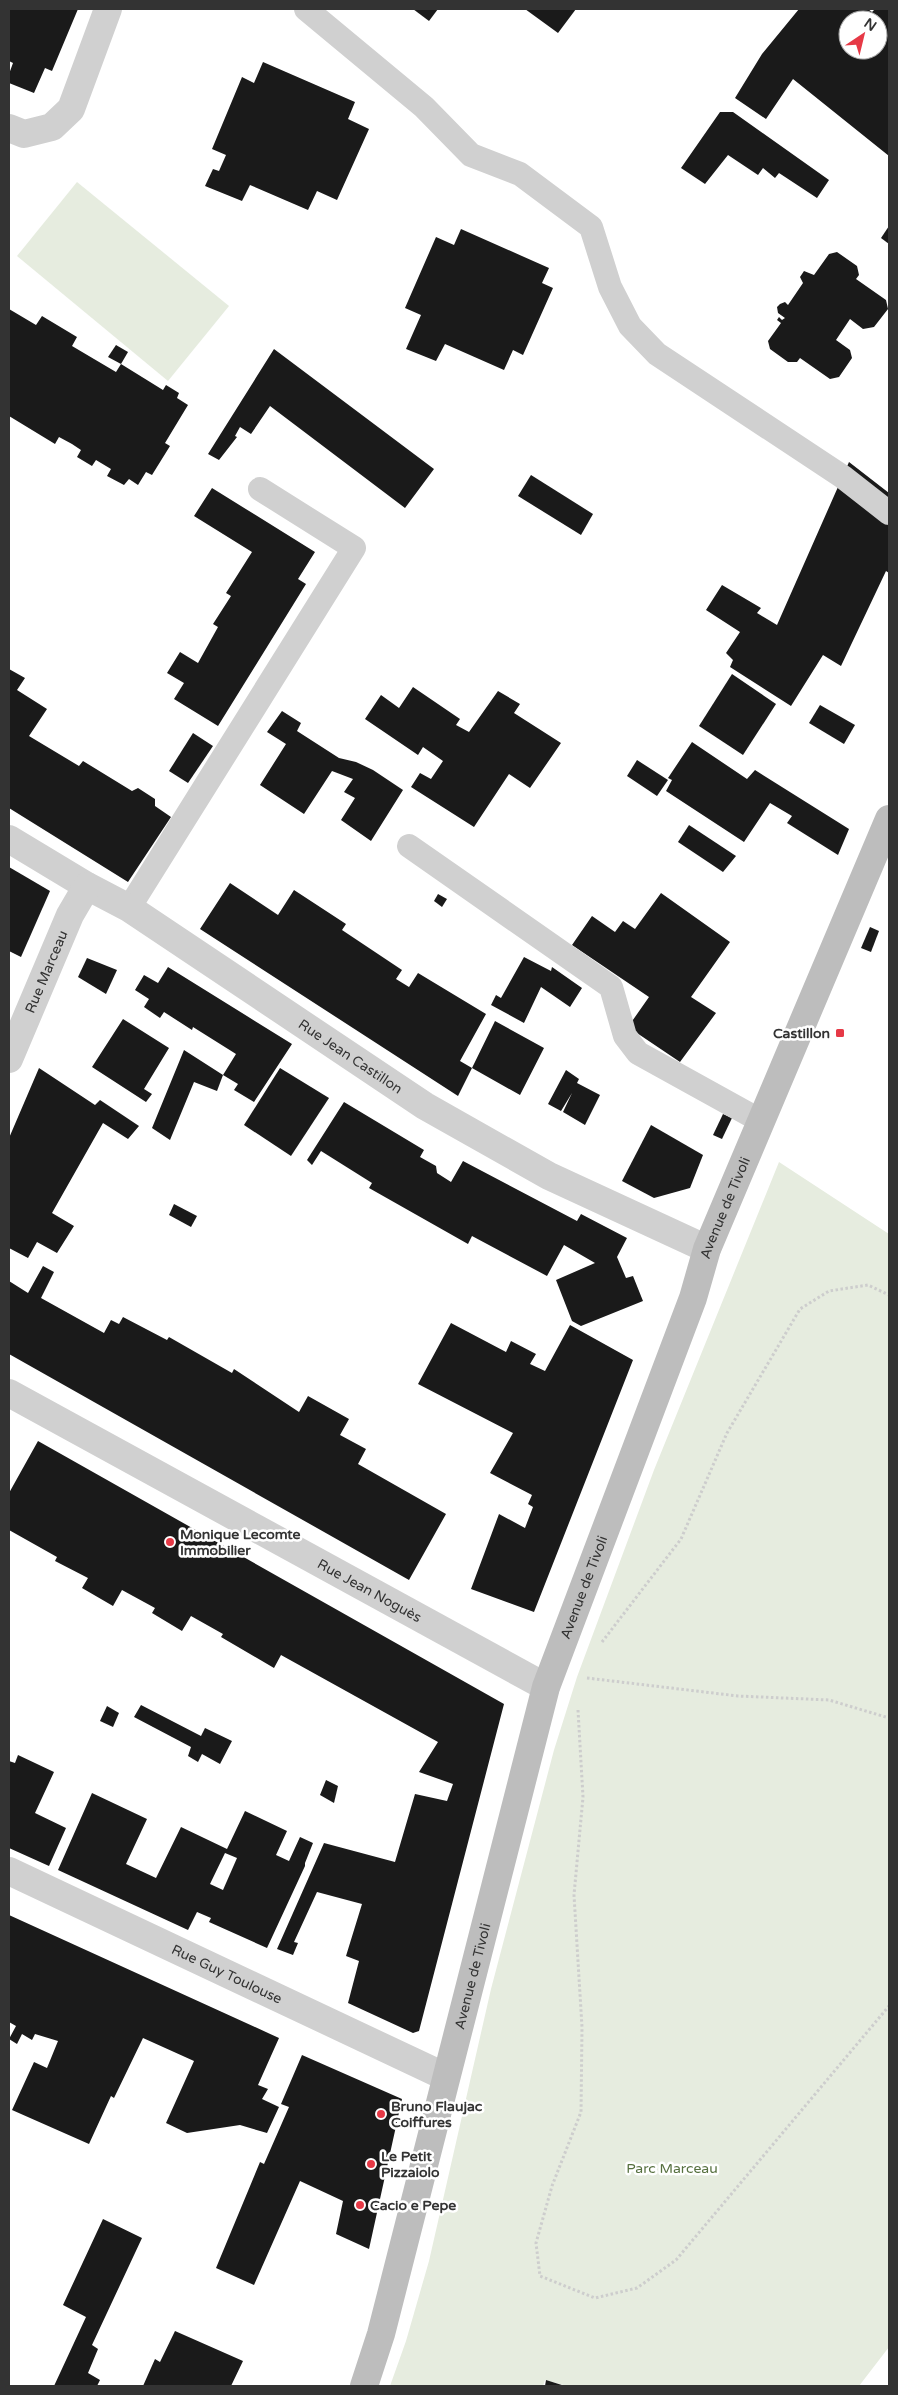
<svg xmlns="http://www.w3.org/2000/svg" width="898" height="2395" viewBox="0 0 898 2395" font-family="'Varela Round',sans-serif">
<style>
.green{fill:#e6ecdf}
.building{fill:#1a1a1a;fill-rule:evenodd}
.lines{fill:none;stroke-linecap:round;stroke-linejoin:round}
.path{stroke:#cdcdcd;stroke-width:3;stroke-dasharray:2.5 2.5;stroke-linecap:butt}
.lane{stroke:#d0d0d0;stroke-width:24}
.street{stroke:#d0d0d0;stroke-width:28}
.secondary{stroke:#bdbdbd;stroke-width:28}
.poi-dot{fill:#e63946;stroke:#fff;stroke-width:2}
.labels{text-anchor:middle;stroke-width:5;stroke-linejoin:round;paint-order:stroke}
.street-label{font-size:14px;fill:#333;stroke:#fff}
.poi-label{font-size:14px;font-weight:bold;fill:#333;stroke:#fff;text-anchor:start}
.park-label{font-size:14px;fill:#56703f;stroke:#fff}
</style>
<rect width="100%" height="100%" fill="#fff"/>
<g class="green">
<polygon points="77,182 229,306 168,381 17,256"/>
<polygon points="779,1162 889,1234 889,2347 859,2386 567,2386 545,2380 543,2386 390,2386 406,2341 429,2261 491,1989 554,1750 577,1677 654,1470"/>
</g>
<g class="building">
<polygon points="9,9 78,9 52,71 45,68 34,93 9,83 9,74 13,63 9,61"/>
<polygon points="413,9 438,9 429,21"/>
<polygon points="525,9 576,9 558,33"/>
<path d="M799 9H868L872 12 875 9H889V156L793 79 766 119 735 98 762 54ZM848 20H878V50H848Z"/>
<polygon points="263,62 355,102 348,119 369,129 337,200 317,191 308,210 250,185 242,201 205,186 213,169 219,171 226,155 212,149 242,77 254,83"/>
<polygon points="720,112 733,112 829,180 817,198 779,173 775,178 763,168 758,175 728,155 705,184 681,168"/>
<polygon points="889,226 889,244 881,238"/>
<polygon points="461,229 549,268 542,283 553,288 523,355 513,350 504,370 445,344 436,361 406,349 421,315 405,308 436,237 454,245"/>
<polygon points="837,252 857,266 859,275 856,279 886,300 888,309 874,327 863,329 850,319 836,340 850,350 852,358 839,377 830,379 800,358 797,362 788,362 770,349 768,341 781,323 777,320 779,317 782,320 785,318 778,313 777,307 780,304 785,302 788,305 803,283 800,277 804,271 814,275 829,254"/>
<polygon points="9,309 36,325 42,316 77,337 72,346 116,372 121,364 163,390 166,385 179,393 177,398 188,405 165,443 170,446 152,475 146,472 138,485 129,479 124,485 107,476 111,469 96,460 92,466 77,457 81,450 72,444 59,437 55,444 9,416"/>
<polygon points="116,345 128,352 121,364 108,357"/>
<polygon points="274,349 434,469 405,508 270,406 251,434 240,427 235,436 237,437 219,460 208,454"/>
<polygon points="849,462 889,493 889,573 886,571 841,666 823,655 791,706 730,667 733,660 726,653 740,632 706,610 722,585 761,608 757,613 777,625"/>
<polygon points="531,475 593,514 581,535 518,496"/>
<polygon points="212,488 315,552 298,579 306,584 218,726 174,699 184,683 167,673 180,652 198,663 218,627 213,624 231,596 226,593 252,552 194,516"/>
<polygon points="9,669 25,678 17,690 47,709 29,736 79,766 83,761 132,791 138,788 155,799 155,806 171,817 128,882 9,808"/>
<polygon points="732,674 776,704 743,755 699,726"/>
<polygon points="413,687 460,719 456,725 469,732 498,691 520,704 514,713 561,743 530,788 509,774 474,827 411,787 420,773 431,779 443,761 423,747 418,755 365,719 381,695 399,708"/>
<polygon points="820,705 855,725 844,744 809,723"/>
<polygon points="282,711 301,723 297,731 339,758 356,762 373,770 403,790 371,841 341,820 355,798 344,792 353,779 332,771 304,814 260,785 286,744 267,732"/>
<polygon points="193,733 213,746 188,783 169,771"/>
<polygon points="692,742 747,779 755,770 849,829 838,855 787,823 792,816 770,803 744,842 666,791 672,780 668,778"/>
<polygon points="637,760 668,780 657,796 627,776"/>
<polygon points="689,825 736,856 723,872 678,842"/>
<polygon points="9,867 50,891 21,957 9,951"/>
<polygon points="230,883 278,915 294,890 346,924 342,930 402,970 396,979 409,987 418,973 486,1014 460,1061 472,1068 495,1021 544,1048 520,1095 472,1068 458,1096 200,929"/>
<polygon points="661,893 730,942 691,997 716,1013 680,1062 628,1027 649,997 572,945 592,916 615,932 623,921 635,929"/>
<polygon points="438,894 447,899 442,907 434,901"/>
<polygon points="870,927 879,931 871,952 861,948"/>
<polygon points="524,957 551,971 552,967 582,988 570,1007 541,987 524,1023 491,1005 496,995 501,998"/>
<polygon points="87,958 117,970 106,994 78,977"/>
<polygon points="168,967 292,1044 254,1102 234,1090 238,1084 223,1075 236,1054 193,1027 192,1030 164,1012 160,1018 144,1007 149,999 135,990 144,975 158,983"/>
<polygon points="123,1019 169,1048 144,1089 152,1094 146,1102 92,1067"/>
<polygon points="184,1050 223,1075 217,1091 194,1082 170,1140 152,1128"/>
<polygon points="39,1068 95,1105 100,1100 139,1126 128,1139 103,1123 52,1213 74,1226 57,1253 37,1242 28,1258 9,1248 9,1138"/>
<polygon points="280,1068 329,1098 291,1156 244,1125"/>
<polygon points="566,1070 579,1079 577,1083 600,1095 585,1125 563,1112 572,1093 561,1111 548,1104"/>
<polygon points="344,1102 424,1150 420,1157 436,1166 437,1173 451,1182 463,1161 577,1221 581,1214 627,1238 617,1257 626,1278 633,1276 643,1301 581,1326 572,1321 556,1280 595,1263 564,1245 547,1276 472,1236 468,1244 369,1188 372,1183 321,1151 312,1165 307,1160"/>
<polygon points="723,1114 732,1118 722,1139 713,1135"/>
<polygon points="651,1125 703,1155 690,1188 654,1198 622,1181"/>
<polygon points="174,1204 197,1216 191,1227 169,1215"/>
<polygon points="43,1266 54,1272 41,1298 104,1333 111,1320 119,1324 123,1317 167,1340 169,1337 232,1373 234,1369 299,1412 308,1396 349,1419 340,1435 366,1449 358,1464 446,1514 409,1580 9,1354 9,1281 28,1293"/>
<polygon points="451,1323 506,1352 511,1341 536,1354 530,1364 545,1371 570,1325 633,1360 534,1612 471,1589 499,1514 525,1528 533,1507 528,1504 532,1495 490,1473 513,1433 418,1384"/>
<polygon points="38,1441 504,1704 419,2031 413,2033 348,2003 359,1961 346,1956 362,1904 317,1892 294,1942 298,1943 293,1955 277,1949 324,1843 395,1862 415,1794 447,1801 453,1784 419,1772 438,1742 281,1655 274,1668 221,1637 223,1634 191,1616 182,1631 152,1613 155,1608 122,1590 113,1606 82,1588 88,1578 55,1561 57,1557 9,1530 9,1493"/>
<polygon points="141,1705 201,1736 205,1728 232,1741 220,1764 202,1754 198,1762 188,1756 191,1747 134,1717"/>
<polygon points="107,1706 119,1713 113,1727 100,1721"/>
<polygon points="18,1755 54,1772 35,1813 66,1828 49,1866 9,1848 9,1761 15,1763"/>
<polygon points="326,1780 338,1786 334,1803 320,1795"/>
<path d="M92 1793 147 1819 126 1864 156 1878 181 1827 227 1849 245 1811 287 1831 276 1855 289 1861 300 1837 313 1843 305 1863V1866L267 1948 209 1922 211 1918 197 1912 188 1930 58 1870ZM225 1853 237 1858 223 1890 210 1884Z"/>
<polygon points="9,1915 279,2038 258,2085 268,2089 262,2099 279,2107 267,2133 240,2125 187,2133 166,2123 194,2061 143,2038 114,2098 111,2096 89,2144 12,2110 34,2062 47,2068 58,2041 35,2034 32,2040 22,2034 17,2044 9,2039 16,2026 9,2022"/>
<polygon points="302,2055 402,2099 369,2249 336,2234 343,2201 300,2181 254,2285 216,2268 260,2162 264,2164 289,2107 281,2104"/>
<polygon points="103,2219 142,2238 92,2345 98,2349 88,2373 100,2380 97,2386 54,2386 86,2317 63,2305"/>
<polygon points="175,2331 243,2361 231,2386 143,2386 155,2359 160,2362"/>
<polygon points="546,2380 565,2386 545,2386"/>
</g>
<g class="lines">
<g class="path">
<polyline points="602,1642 681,1539 727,1433 800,1309 829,1291 868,1285 889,1295"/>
<polyline points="587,1678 738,1696 829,1700 889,1718"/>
<polyline points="578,1710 583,1797 574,1895 582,2027 581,2112 552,2186 536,2243 540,2276 595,2298 637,2288 676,2260 889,2006"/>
</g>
<g class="lane">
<polyline points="306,9 424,107 471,155 520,174 591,227 610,287 630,326 657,354 843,477 889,513"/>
<polyline points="409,846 611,987 625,1036 638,1053 761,1121"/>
<polyline points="129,908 354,548 260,489"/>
</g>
<g class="street">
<polyline points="9,128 24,134 52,127 71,109 108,9"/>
<path id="s1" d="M9 839 87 886 129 908 425 1106 549 1176 707 1249"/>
<path id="s2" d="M9 1059 70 915 87 886"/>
<path id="s3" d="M9 1393 546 1687"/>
<path id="s4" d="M9 1871 446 2077"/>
</g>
<path class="secondary" id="s5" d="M364 2386 381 2334 546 1687 693 1298 707 1249 889 819"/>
</g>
<g class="poi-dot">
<rect x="835" y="1028" width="10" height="10" rx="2.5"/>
<circle cx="170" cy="1542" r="5"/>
<circle cx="381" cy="2114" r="5"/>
<circle cx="371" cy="2164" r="5"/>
<circle cx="360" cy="2205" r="5"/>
</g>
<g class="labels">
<g class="street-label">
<text dy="5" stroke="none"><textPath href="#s2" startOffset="95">Rue Marceau</textPath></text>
<text dy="5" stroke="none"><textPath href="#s1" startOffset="405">Rue Jean Castillon</textPath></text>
<text dy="5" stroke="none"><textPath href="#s5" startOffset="1234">Avenue de Tivoli</textPath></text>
<text dy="5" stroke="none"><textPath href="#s5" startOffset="829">Avenue de Tivoli</textPath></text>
<text dy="5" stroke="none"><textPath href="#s3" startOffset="411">Rue Jean Noguès</textPath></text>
<text dy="5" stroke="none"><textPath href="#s4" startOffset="241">Rue Guy Toulouse</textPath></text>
<text dy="5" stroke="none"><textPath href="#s5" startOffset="424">Avenue de Tivoli</textPath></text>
</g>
<g class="poi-label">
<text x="830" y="1038" text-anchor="end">Castillon</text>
<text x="180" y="1539">Monique Lecomte<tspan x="180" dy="16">Immobilier</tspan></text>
<text x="391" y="2111">Bruno Flaujac<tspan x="391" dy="16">Coiffures</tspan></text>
<text x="381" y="2161">Le Petit<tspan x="381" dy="16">Pizzaiolo</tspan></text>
<text x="370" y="2210">Cacio e Pepe</text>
</g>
<g class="park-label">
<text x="672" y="2173">Parc Marceau</text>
</g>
</g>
<rect width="898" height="2395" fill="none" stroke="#333333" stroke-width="20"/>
<g transform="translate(863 35) rotate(35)"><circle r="24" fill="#ffffff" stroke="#adadad"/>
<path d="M0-4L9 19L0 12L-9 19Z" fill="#e63946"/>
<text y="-8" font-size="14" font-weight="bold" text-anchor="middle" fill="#333333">N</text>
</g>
</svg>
